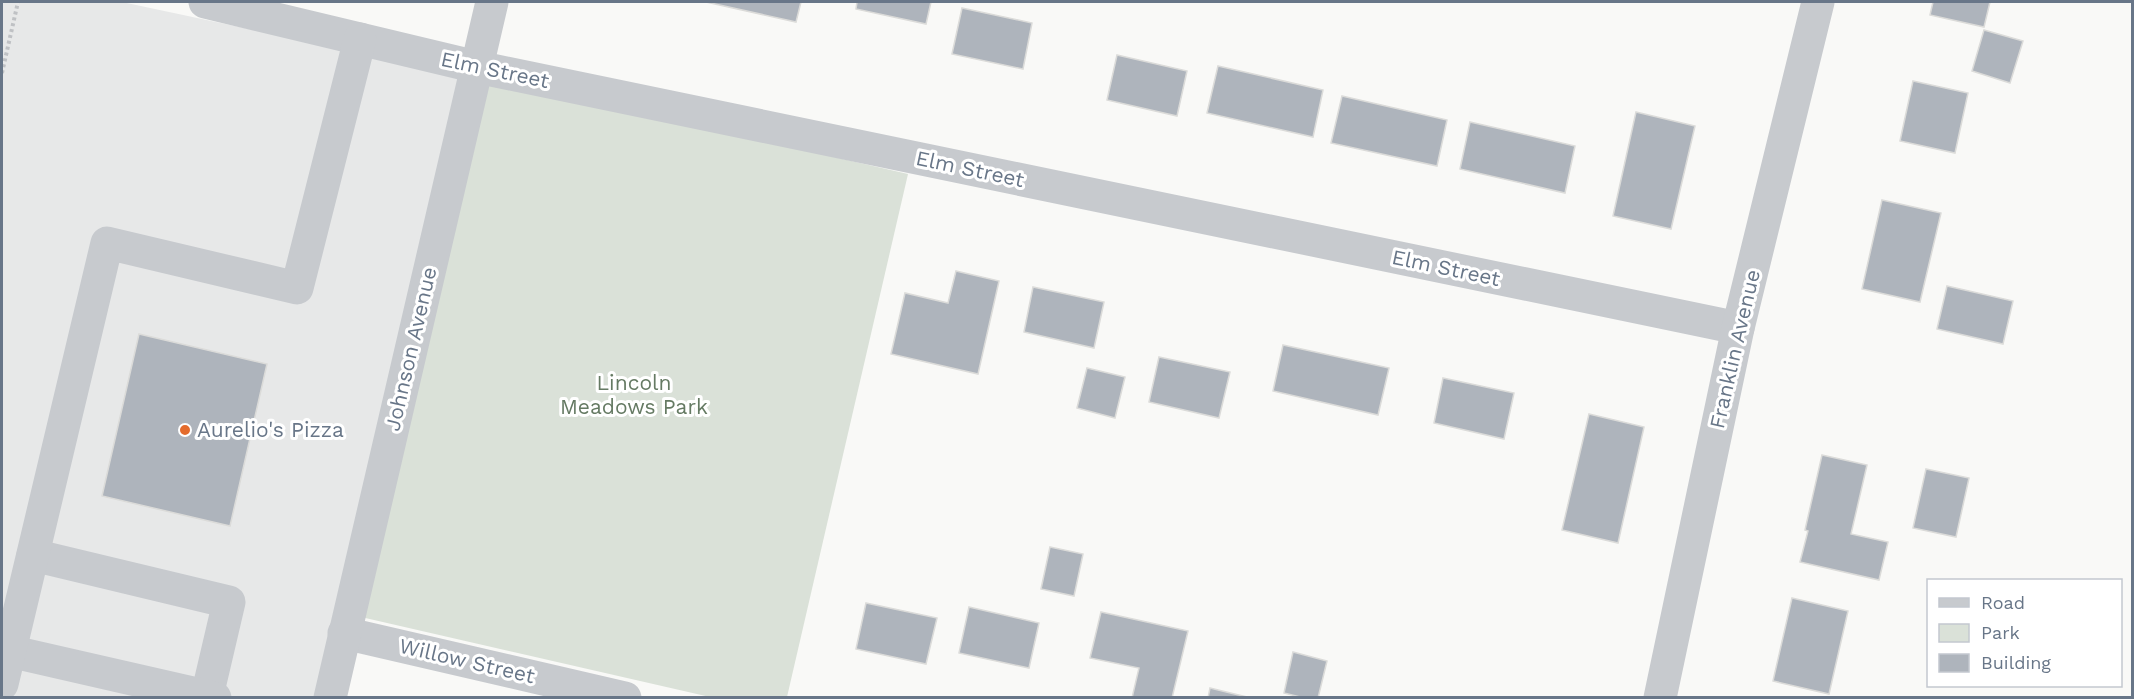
<svg xmlns="http://www.w3.org/2000/svg" width="2134" height="699" viewBox="0 0 2134 699" font-family="'Work Sans',sans-serif">
<style>
.built{fill:#e7e8e8}
.green{fill:#dae1d8}
.building{fill:#aeb4bc;stroke:#dbdbd9;stroke-width:1.5}
.lines{fill:none;stroke-linecap:round;stroke-linejoin:round}
.path{stroke:#bfc1c4;stroke-width:4;stroke-dasharray:3 3;stroke-linecap:butt}
.minor{stroke:#c7cace;stroke-width:33}
.poi-dot{fill:#e46b2c;stroke:#fff;stroke-width:2}
.labels{text-anchor:middle;stroke-width:6;stroke-linejoin:round;paint-order:stroke}
.street-label{font-size:21px;fill:#687688;stroke:#fff}
.park-label{font-size:21px;fill:#657a63;stroke:#fff}
.poi-label{font-size:21px;fill:#687688;stroke:#fff;text-anchor:start}
</style>
<rect width="100%" height="100%" fill="#f9f9f7"/>
<polygon class="built" points="2,2 122,2 462,74 317,697 2,697"/>
<polygon class="green" points="486,77 908,174 787,697 710,697 361,617"/>
<g class="building">
<polygon points="706,2 801,2 796,22"/>
<polygon points="857,2 931,2 926,24 856,9"/>
<polygon points="1933,2 1990,2 1984,27 1930,15"/>
<polygon points="962,8 1032,23 1023,69 952,54"/>
<polygon points="1984,30 2023,41 2010,83 1972,71"/>
<polygon points="1117,55 1187,71 1177,116 1107,100"/>
<polygon points="1218,66 1323,90 1313,137 1207,113"/>
<polygon points="1913,81 1968,93 1955,153 1900,141"/>
<polygon points="1342,96 1447,120 1437,166 1331,143"/>
<polygon points="1636,112 1695,126 1671,229 1613,216"/>
<polygon points="1470,122 1575,146 1565,193 1460,169"/>
<polygon points="1882,200 1941,213 1920,302 1862,289"/>
<polygon points="956,271 999,281 978,374 891,354 905,293 948,303"/>
<polygon points="1947,286 2013,301 2003,344 1937,329"/>
<polygon points="1033,287 1104,302 1094,348 1024,332"/>
<polygon points="139,334 267,364 230,526 102,496"/>
<polygon points="1283,345 1389,368 1378,415 1273,391"/>
<polygon points="1159,357 1230,372 1219,418 1149,402"/>
<polygon points="1087,368 1125,377 1115,418 1077,408"/>
<polygon points="1443,378 1514,393 1504,439 1434,423"/>
<polygon points="1589,414 1644,427 1618,543 1562,530"/>
<polygon points="1822,455 1867,465 1851,534 1888,542 1879,580 1800,562 1808,531 1805,530"/>
<polygon points="1926,469 1969,478 1956,537 1913,528"/>
<polygon points="1050,547 1083,554 1074,596 1041,589"/>
<polygon points="1792,598 1848,611 1829,694 1773,681"/>
<polygon points="866,603 937,618 926,664 856,649"/>
<polygon points="969,607 1039,623 1029,668 959,653"/>
<polygon points="1101,612 1188,631 1172,698 1132,698 1139,668 1090,658"/>
<polygon points="1293,652 1327,661 1318,698 1304,698 1284,693"/>
<polygon points="1210,688 1251,698 1208,698"/>
</g>
<g class="lines">
<polyline class="path" points="2,73 18,2"/>
<g class="minor">
<polyline points="205,2 477,67 1738,328"/>
<polyline points="33,555 229,602 207,696"/>
<polyline points="344,633 625,698"/>
<polyline points="9,651 215,698"/>
<polyline points="2,684 107,243 297,288 360,39"/>
<polyline points="330,698 492,2"/>
<polyline points="1660,698 1738,328 1818,2"/>
</g>
</g>
<circle class="poi-dot" cx="185" cy="430" r="6"/>
<g class="labels">
<g class="street-label">
<text transform="translate(495 70) rotate(12)" y="7">Elm Street</text>
<text transform="translate(970 169) rotate(12)" y="7">Elm Street</text>
<text transform="translate(1446 268) rotate(12)" y="7">Elm Street</text>
<text transform="translate(411 349) rotate(-77)" y="7">Johnson Avenue</text>
<text transform="translate(1735 349) rotate(-77)" y="7">Franklin Avenue</text>
<text transform="translate(467 661) rotate(13)" y="7">Willow Street</text>
</g>
<g class="park-label">
<text x="634" y="390">Lincoln<tspan x="634" dy="24">Meadows Park</tspan></text>
</g>
<g class="poi-label">
<text x="197" y="437">Aurelio's Pizza</text>
</g>
</g>
<rect width="2134" height="699" fill="none" stroke="#687688" stroke-width="6"/>
<rect x="1927" y="579" width="195" height="108" fill="#ffffff" stroke="#c3c8cf" stroke-width="1.5"/>
<rect x="1939" y="598" width="30" height="9" fill="#c7cace" stroke="#c3c8cf" stroke-width="1.5"/>
<text x="1981" y="609" font-size="18" fill="#687688">Road</text>
<rect x="1939" y="624" width="30" height="18" fill="#dae1d8" stroke="#c3c8cf" stroke-width="1.5"/>
<text x="1981" y="639" font-size="18" fill="#687688">Park</text>
<rect x="1939" y="654" width="30" height="18" fill="#aeb4bc" stroke="#c3c8cf" stroke-width="1.5"/>
<text x="1981" y="669" font-size="18" fill="#687688">Building</text>
</svg>
